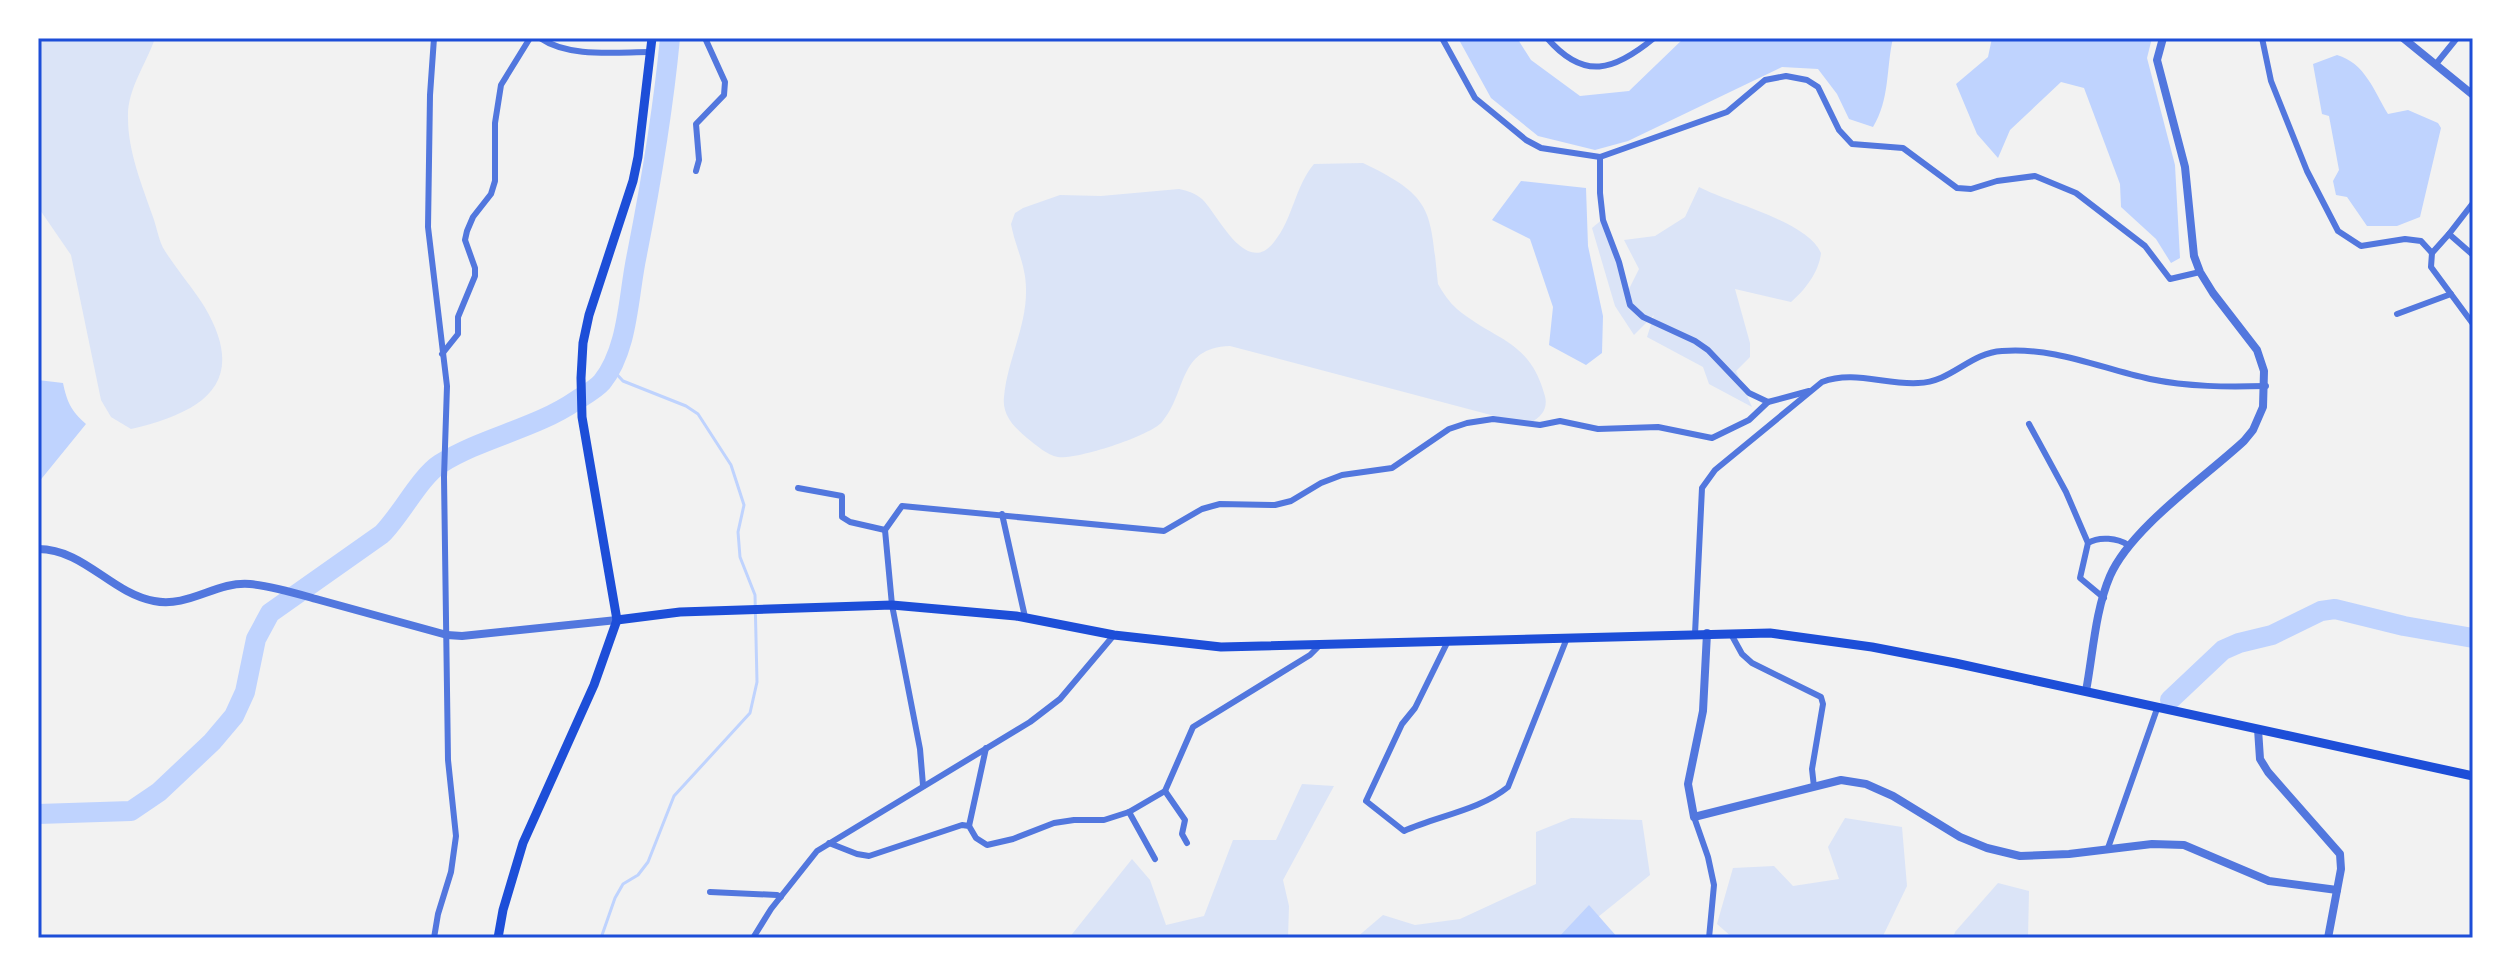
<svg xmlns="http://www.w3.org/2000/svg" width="2511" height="976" viewBox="0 0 2511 976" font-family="'Titillium Web',sans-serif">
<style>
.green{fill:#dbe4f7}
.water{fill:#bfd3fe}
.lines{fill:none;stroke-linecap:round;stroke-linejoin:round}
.stream{stroke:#bfd3fe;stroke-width:3}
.river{stroke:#bfd3fe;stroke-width:20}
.minor{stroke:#5277de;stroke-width:6}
.tertiary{stroke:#5277de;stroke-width:8}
.secondary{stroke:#1d4ed8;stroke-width:9}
.neatline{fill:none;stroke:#1d4ed8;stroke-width:3}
</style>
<rect width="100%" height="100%" fill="#f2f2f2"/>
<g class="green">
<path d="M38 38H155C146 65 127 89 128 118 128 152 142 185 153 217 157 228 159 242 165 251 177 270 192 287 204 306 250 383 203 412 131 429L111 417 101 400 71 255 38 207Z"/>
<path d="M1363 163C1434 197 1430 210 1438 284 1443 293 1449 302 1457 309 1494 340 1529 340 1544 393 1549 407 1543 416 1530 423L1506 419 1230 346C1177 348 1188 391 1162 422 1150 436 1076 460 1058 457 1047 455 1036 445 1027 438 1014 427 1002 415 1004 397 1007 361 1027 326 1026 289 1026 265 1015 246 1011 224L1015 213 1023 208 1060 195 1101 196 1179 189C1188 191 1195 193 1202 199 1218 214 1246 278 1274 242 1293 219 1295 186 1314 164Z"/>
<path d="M1699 187C1729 203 1807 221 1821 253 1819 272 1805 290 1791 302L1735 289 1750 343V357L1736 371 1752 407 1709 384 1703 367 1647 337 1654 315 1634 335 1615 306 1592 228 1604 218 1629 289 1639 269 1624 240 1655 236 1685 217Z"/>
<polygon points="1302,784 1334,786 1283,880 1289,906 1288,938 1069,938 1132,859 1150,880 1166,925 1204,916 1233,840 1276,840"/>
<polygon points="1571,818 1642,820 1650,875 1572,938 1356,938 1383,915 1415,925 1460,919 1536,884 1536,832"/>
<polygon points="1845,818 1902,827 1907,886 1882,938 1733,938 1717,924 1733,868 1774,866 1793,886 1839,879 1828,847"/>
<polygon points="1998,883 2029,891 2028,938 1953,938 1955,932"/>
</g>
<g class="water">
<path d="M1458 38H1517L1531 60 1580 96 1629 91 1684 38H1893C1886 69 1890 99 1873 127L1849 119 1837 94 1818 69 1782 67 1628 141 1595 150 1538 136 1491 98Z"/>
<polygon points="1992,38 2152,38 2147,58 2175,165 2180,258 2171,263 2156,239 2121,207 2120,184 2084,88 2061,82 2010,130 1998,158 1977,134 1956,84 1988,57"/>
<path d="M2337 55C2365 63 2374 91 2388 114L2408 110 2438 123 2441 128 2420 217 2397 226H2367L2347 197 2336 195 2333 181 2339 170 2329 116 2322 114 2313 64Z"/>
<polygon points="1521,181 1586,188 1588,246 1603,316 1602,353 1586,365 1549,345 1553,307 1530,239 1492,220"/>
<path d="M38 380 63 383C67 402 71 411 86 424L38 483Z"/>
<polygon points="1589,905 1618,938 1558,938"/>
</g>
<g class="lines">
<polyline class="stream" points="601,938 615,898 623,884 638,875 648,862 674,796 750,713 757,682 755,595 740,557 738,532 744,505 731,465 698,414 686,406 623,381 610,367"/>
<g class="river">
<polyline points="2170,700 2223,650 2239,643 2272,635 2321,611 2335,609 2404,626 2473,638"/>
<path d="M38 814 131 811 159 792 212 742 234 716 245 692 256 639 270 613 382 534C401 515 420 477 440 464 483 437 535 429 577 400 585 395 596 389 602 382 629 348 628 295 637 254 651 183 663 111 670 38"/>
</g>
<g class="minor">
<path d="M540 38C569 58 616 52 650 52"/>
<polyline points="1442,38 1475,98 1526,140 1541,148 1600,157 1727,112 1765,80 1786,76 1807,80 1818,87 1839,130 1852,144 1903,148 1957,188 1971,189 1997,181 2035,176 2076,193 2145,246 2170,279 2200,272"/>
<path d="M1547 38C1584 81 1614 71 1654 38"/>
<polyline points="2262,38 2271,81 2307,171 2338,231 2361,246 2405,239 2421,241 2432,253"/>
<polyline points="2436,64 2457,38"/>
<polyline points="1600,157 1600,193 1603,220 1619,262 1630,305 1643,317 1695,341 1708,350 1749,393 1768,402"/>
<polyline points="696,171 699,160 696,124 724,95 725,82 705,38"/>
<polyline points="2473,203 2449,234 2473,255"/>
<polyline points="2449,234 2432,253 2431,267 2473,324"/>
<polyline points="2397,314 2451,294"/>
<polyline points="442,354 458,334 458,317 475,276 475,268 465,240 467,231 473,217 491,194 495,181 495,123 501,85 530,38"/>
<polyline points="2029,424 2066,492 2088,543"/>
<polyline points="798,488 842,496 842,517 850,522 885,530"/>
<polyline points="1002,514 1025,617"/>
<path d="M2104 598 2080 578 2088 543C2099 536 2118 538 2128 545"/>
<path d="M1695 634 1702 488 1715 470 1822 382C1853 370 1886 385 1918 383 1952 382 1969 353 2002 351 2056 347 2099 368 2150 379 2189 387 2226 387 2266 386"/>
<polyline points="1731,634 1742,654 1752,663 1821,697 1823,704 1812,769 1814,787"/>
<path d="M1448 641 1415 708 1402 724 1366 801 1404 831C1437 816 1480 810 1508 787L1567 638"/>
<polyline points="923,785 920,749 892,605 885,530 902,506 1164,531 1202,509 1220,504 1275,505 1291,501 1321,483 1342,475 1392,468 1449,429 1467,423 1493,419 1540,425 1560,421 1598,429 1658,427 1712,438 1749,420 1768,402 1809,391"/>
<polyline points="1165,791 1185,820 1182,834 1187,843"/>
<polyline points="1129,812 1155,859"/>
<polyline points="1694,817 1708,857 1714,885 1709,938"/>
<polyline points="969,826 986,748"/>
<polyline points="829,843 857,854 869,856 962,825 969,826 976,838 987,845 1013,839 1054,823 1074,820 1104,820 1129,812 1165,791 1193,727 1310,655 1318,647"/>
<polyline points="2108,848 2158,706"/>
<polyline points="710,892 777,895 781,897"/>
<polyline points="434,938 438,914 451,872 456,836 448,760 444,477 447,386 428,227 430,95 434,38"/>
<polyline points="753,938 771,909 817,851 1030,722 1060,699 1114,635"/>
</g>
<g class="tertiary">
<polyline points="2403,38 2473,95"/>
<path d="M38 549C84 549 111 593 154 601 189 608 216 581 250 584 272 586 295 593 316 599 359 611 403 623 447 635L462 636 617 620"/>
<polyline points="1707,633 1703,711 1688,784 1694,817 1841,780 1866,784 1893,796 1960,837 1987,848 2020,856 2069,854 2152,844 2184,845 2269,881 2337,890"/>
<path d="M2086 691C2093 654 2095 611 2110 576 2131 528 2204 478 2244 441L2253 430 2263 407 2264 371 2257 350 2213 293 2200 272 2194 256 2185 167 2157 60 2163 38"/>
<polyline points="2258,729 2260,759 2268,772 2340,854 2341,869 2328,938"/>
</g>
<g class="secondary">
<polyline points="617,620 680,612 892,605 1016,616 1114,635 1221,647 1770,633 1872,647 1955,663 2473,776"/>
<polyline points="498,938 503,910 523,843 594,685 617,620 582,417 581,378 583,343 589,315 633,181 638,157 652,38"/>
</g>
</g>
<rect width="2511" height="976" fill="none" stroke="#ffffff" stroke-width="80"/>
<rect x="40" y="40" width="2431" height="896" class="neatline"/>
</svg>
